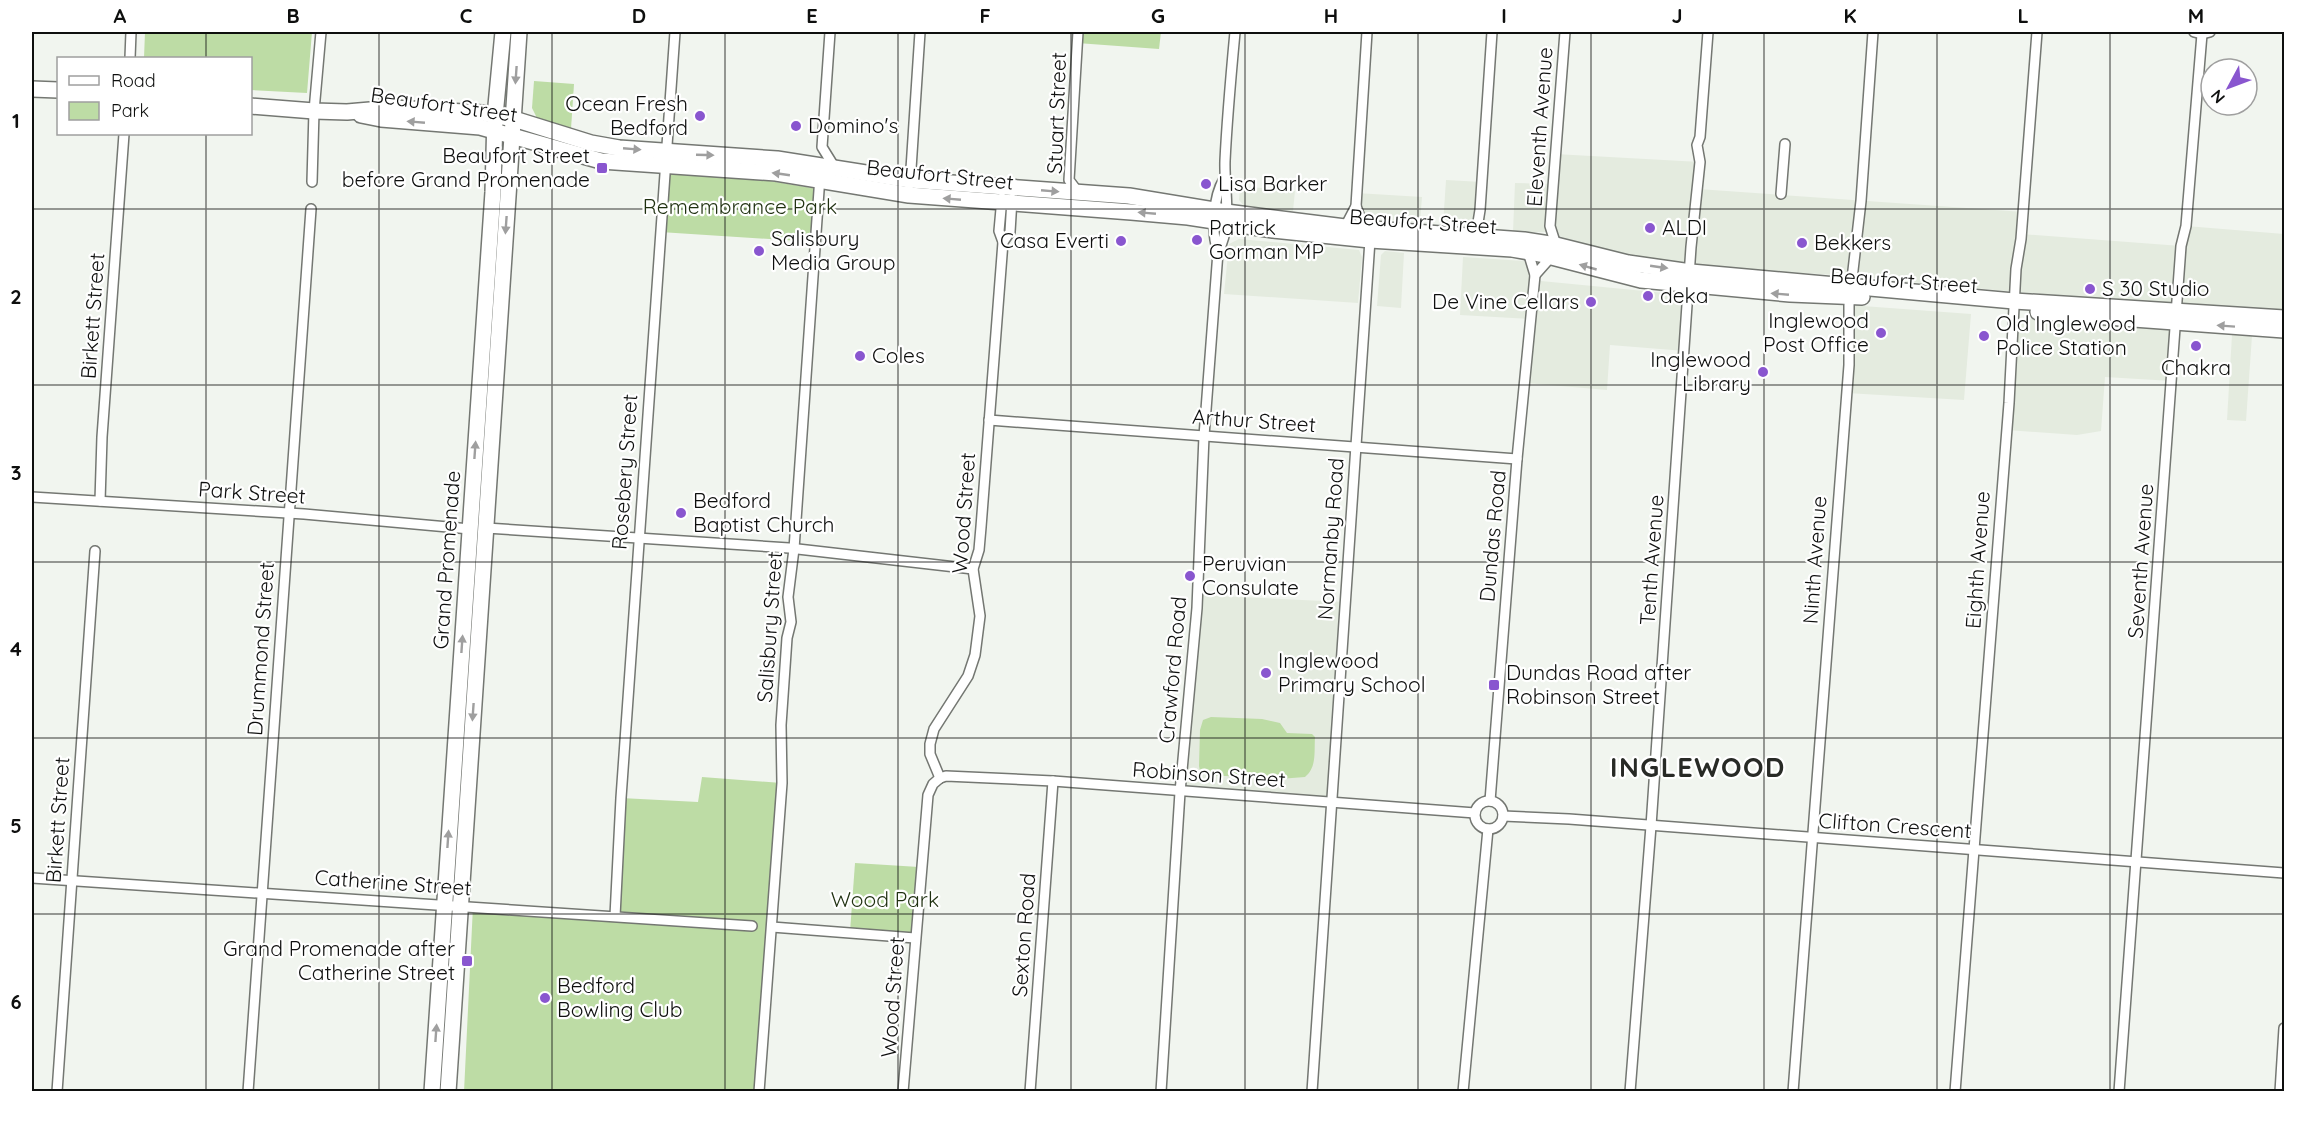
<svg xmlns="http://www.w3.org/2000/svg" width="2316" height="1123" viewBox="0 0 2316 1123" font-family="Quicksand,sans-serif">
<style>
.built{fill:#e4ebdf}
.green{fill:#bddca5}
.lines{fill:none;stroke-linecap:round;stroke-linejoin:round}
.minor-casing{stroke:#747772;stroke-width:12}
.primary-casing{stroke:#747772;stroke-width:18}
.minor{stroke:#fff;stroke-width:9}
.primary{stroke:#fff;stroke-width:15}
.oneway{fill:#9f9f9f}
.grid{fill:none;stroke:#0e0f0e;stroke-width:1.5;stroke-opacity:0.55}
.poi-dot{fill:#8956cf;stroke:#fff;stroke-width:2}
.labels{text-anchor:middle;stroke-width:4.5;stroke-linejoin:round;paint-order:stroke}
.poi-label{font-size:21px;fill:#0e0f0e;stroke:#fff;text-anchor:start}
.street-label{font-size:21px;fill:#0e0f0e;stroke:#fff}
.park-label{font-size:21px;fill:#1f3010;stroke:#fff}
.district-label{font-size:27px;font-weight:bold;letter-spacing:1.5px;fill:#282a26;stroke:#fff}
.neatline{fill:none;stroke:#0e0f0e;stroke-width:2}
.grid-label{font-size:20px;text-anchor:middle;font-weight:bold;fill:#0e0f0e}
</style>
<rect width="100%" height="100%" fill="#f1f5ef"/>
<g class="built">
<polygon points="1555,154 1700,162 1698,189 2024,212 2022,234 2181,246 2186,226 2284,234 2284,311 2015,292 1852,276 1690,266 1640,260 1545,232 1513,232 1515,183 1553,184"/>
<polygon points="1446,180 1482,182 1486,227 1443,225"/>
<polygon points="1240,186 1295,191 1293,211 1244,206 1239,200"/>
<polygon points="1356,193 1422,197 1420,222 1350,217"/>
<polygon points="1239,239 1359,250 1362,257 1358,303 1224,294 1229,244"/>
<polygon points="1385,251 1404,253 1401,308 1377,306 1381,255"/>
<polygon points="1463,257 1524,261 1541,281 1665,293 1689,292 1685,351 1610,345 1607,390 1526,383 1531,319 1460,315"/>
<polygon points="1849,305 1971,314 1964,400 1847,393"/>
<polygon points="2013,318 2175,330 2172,381 2105,377 2101,431 2077,435 2007,430"/>
<polygon points="2232,335 2252,336 2246,421 2227,420"/>
<polygon points="1198,595 1345,602 1329,802 1180,792"/>
</g>
<g class="green">
<polygon points="145,32 312,32 307,93 251,90 250,58 144,58"/>
<polygon points="1078,32 1161,32 1159,49 1077,43"/>
<polygon points="534,81 574,84 571,129 537,118 532,108"/>
<polygon points="664,174 746,177 818,189 815,242 660,232"/>
<path d="M1211 717 1262 719 1280 723 1287 733 1312 734 1315 737C1314 752 1317 767 1305 777L1279 779 1207 775 1200 771 1199 766 1200 730 1203 720Z"/>
<polygon points="702,777 782,783 759,1091 464,1092 473,906 615,916 621,798 698,802"/>
<polygon points="855,863 919,867 915,938 850,932"/>
</g>
<g class="lines">
<g class="minor-casing">
<g id="minor">
<polyline points="830,32 822,147 835,168"/>
<polyline points="2194,32 2202,34 2210,32"/>
<polyline points="130,58 131,32"/>
<polyline points="312,182 314,111 321,32"/>
<polyline points="910,184 920,32"/>
<polyline points="1078,192 1069,180 1078,32"/>
<polyline points="1781,194 1785,144"/>
<polyline points="1356,206 1364,228"/>
<polyline points="1345,227 1356,206 1367,32"/>
<polyline points="1475,241 1480,210 1492,32"/>
<polyline points="1003,242 1010,232 1012,199"/>
<polyline points="1556,245 1550,226 1565,32"/>
<path d="M1218 252C1211 232 1213 197 1224 179"/>
<polyline points="1535,275 1551,257"/>
<polyline points="989,420 1517,459"/>
<polyline points="32,497 304,514 470,529"/>
<polyline points="100,501 102,437 124,134"/>
<polyline points="486,528 789,548 973,569"/>
<polyline points="940,778 930,754 930,744 934,729 968,676 975,655 980,616 973,569 979,550 981,527 1003,242 999,231 1002,198"/>
<polyline points="940,778 946,776 1053,781 1475,813"/>
<circle cx="1489" cy="815" r="14"/>
<polyline points="1490,801 1517,459 1535,275 1528,252"/>
<polyline points="1503,816 1569,819 2284,873"/>
<polyline points="32,878 752,926"/>
<polyline points="615,916 621,798 675,32"/>
<polyline points="772,927 915,938"/>
<polyline points="57,1092 95,551"/>
<polyline points="248,1092 311,209"/>
<polyline points="759,1092 782,783 781,725 787,638 791,622 788,597 794,549 820,176"/>
<polyline points="903,1092 928,795 933,784 940,778"/>
<polyline points="1030,1092 1053,781"/>
<path d="M1161 1092 1180 792 1197 608 1204 436 1218 252C1233 224 1224 190 1225 161 1227 118 1231 75 1235 32"/>
<polyline points="1312,1092 1370,240"/>
<polyline points="1463,1092 1488,829"/>
<polyline points="1630,1092 1651,826 1691,247 1700,162 1697,145 1700,137 1708,32"/>
<polyline points="1793,1092 1849,365 1849,305 1861,201 1873,32"/>
<polyline points="1955,1092 2009,403 2016,269 2021,239 2037,32"/>
<polyline points="2119,1092 2181,246 2186,226 2202,34"/>
<polyline points="2280,1092 2284,1028"/>
</g>
</g>
<g class="primary-casing">
<g id="primary">
<polyline points="32,89 58,90"/>
<polyline points="250,106 314,111 347,112 393,108 482,113 514,119 591,143 619,148 777,159 910,180 1129,196 1226,212 1345,227 1524,240 1556,245 1628,263 1691,272 2014,301 2284,318"/>
<polyline points="361,115 381,119 480,127 601,161 776,173 909,195 1131,212 1188,217 1273,230 1370,240 1512,249 1540,254 1641,280 1790,294 1862,297"/>
<polyline points="2038,312 2284,330"/>
<polyline points="432,1092 493,192 495,116 503,32"/>
<polyline points="448,1092 519,32"/>
</g>
</g>
<use href="#minor" class="minor"/>
<use href="#primary" class="primary"/>
</g>
<defs><path id="oneway-solid" d="M-6-.8H1V-3.2L6.5 0L1 3.2V.8H-6Z" transform="scale(1.5)"/></defs>
<g class="oneway">
<use href="#oneway-solid" transform="translate(516 75) rotate(94)"/>
<use href="#oneway-solid" transform="translate(416 122) rotate(-175)"/>
<use href="#oneway-solid" transform="translate(632 149) rotate(5)"/>
<use href="#oneway-solid" transform="translate(705 155) rotate(2)"/>
<use href="#oneway-solid" transform="translate(781 174) rotate(-172)"/>
<use href="#oneway-solid" transform="translate(1050 191) rotate(5)"/>
<use href="#oneway-solid" transform="translate(952 199) rotate(-175)"/>
<use href="#oneway-solid" transform="translate(1147 213) rotate(-175)"/>
<use href="#oneway-solid" transform="translate(506 225) rotate(94)"/>
<use href="#oneway-solid" transform="translate(1588 267) rotate(-164)"/>
<use href="#oneway-solid" transform="translate(1659 267) rotate(8)"/>
<use href="#oneway-solid" transform="translate(1780 294) rotate(-175)"/>
<use href="#oneway-solid" transform="translate(2226 326) rotate(-176)"/>
<use href="#oneway-solid" transform="translate(475 450) rotate(-86)"/>
<use href="#oneway-solid" transform="translate(462 644) rotate(-86)"/>
<use href="#oneway-solid" transform="translate(473 712) rotate(94)"/>
<use href="#oneway-solid" transform="translate(448 839) rotate(-86)"/>
<use href="#oneway-solid" transform="translate(436 1033) rotate(-86)"/>
</g>
<path class="grid" d="M206 32V58M379 32V1092M552 32V1092M725 32V1092M898 32V1092M1071 32V1092M1245 32V1092M1418 32V1092M1591 32V1092M1764 32V1092M1937 32V1092M2110 32V1092M206 134V1092M32 209H2284M32 385H2284M32 562H2284M32 738H2284M32 914H2284"/>
<g class="poi-dot">
<circle cx="700" cy="116" r="6"/>
<circle cx="796" cy="126" r="6"/>
<rect x="596" y="162" width="12" height="12" rx="3"/>
<circle cx="1206" cy="184" r="6"/>
<circle cx="1650" cy="228" r="6"/>
<circle cx="1197" cy="240" r="6"/>
<circle cx="1121" cy="241" r="6"/>
<circle cx="1802" cy="243" r="6"/>
<circle cx="759" cy="251" r="6"/>
<circle cx="2090" cy="289" r="6"/>
<circle cx="1648" cy="296" r="6"/>
<circle cx="1591" cy="302" r="6"/>
<circle cx="1881" cy="333" r="6"/>
<circle cx="1984" cy="336" r="6"/>
<circle cx="2196" cy="346" r="6"/>
<circle cx="860" cy="356" r="6"/>
<circle cx="1763" cy="372" r="6"/>
<circle cx="681" cy="513" r="6"/>
<circle cx="1190" cy="576" r="6"/>
<circle cx="1266" cy="673" r="6"/>
<rect x="1488" y="679" width="12" height="12" rx="3"/>
<rect x="461" y="955" width="12" height="12" rx="3"/>
<circle cx="545" cy="998" r="6"/>
</g>
<g class="labels">
<g class="poi-label">
<text x="688" y="111" text-anchor="end">Ocean Fresh<tspan x="688" dy="24">Bedford</tspan></text>
<text x="808" y="133">Domino's</text>
<text x="590" y="163" text-anchor="end">Beaufort Street<tspan x="590" dy="24">before Grand Promenade</tspan></text>
<text x="1218" y="191">Lisa Barker</text>
<text x="1209" y="235">Patrick<tspan x="1209" dy="24">Gorman MP</tspan></text>
<text x="1662" y="235">ALDI</text>
<text x="771" y="246">Salisbury<tspan x="771" dy="24">Media Group</tspan></text>
<text x="1109" y="248" text-anchor="end">Casa Everti</text>
<text x="1814" y="250">Bekkers</text>
<text x="2102" y="296">S 30 Studio</text>
<text x="1660" y="303">deka</text>
<text x="1579" y="309" text-anchor="end">De Vine Cellars</text>
<text x="1869" y="328" text-anchor="end">Inglewood<tspan x="1869" dy="24">Post Office</tspan></text>
<text x="1996" y="331">Old Inglewood<tspan x="1996" dy="24">Police Station</tspan></text>
<text x="872" y="363">Coles</text>
<text x="1751" y="367" text-anchor="end">Inglewood<tspan x="1751" dy="24">Library</tspan></text>
<text x="2196" y="375" text-anchor="middle">Chakra</text>
<text x="693" y="508">Bedford<tspan x="693" dy="24">Baptist Church</tspan></text>
<text x="1202" y="571">Peruvian<tspan x="1202" dy="24">Consulate</tspan></text>
<text x="1278" y="668">Inglewood<tspan x="1278" dy="24">Primary School</tspan></text>
<text x="1506" y="680">Dundas Road after<tspan x="1506" dy="24">Robinson Street</tspan></text>
<text x="455" y="956" text-anchor="end">Grand Promenade after<tspan x="455" dy="24">Catherine Street</tspan></text>
<text x="557" y="993">Bedford<tspan x="557" dy="24">Bowling Club</tspan></text>
</g>
<g class="street-label">
<text transform="translate(444 105) rotate(8)" y="7">Beaufort Street</text>
<text transform="translate(1057 113) rotate(-88)" y="7">Stuart Street</text>
<text transform="translate(1540 127) rotate(-86)" y="7">Eleventh Avenue</text>
<text transform="translate(940 175) rotate(6)" y="7">Beaufort Street</text>
<text transform="translate(1423 222) rotate(4)" y="7">Beaufort Street</text>
<text transform="translate(1904 281) rotate(4)" y="7">Beaufort Street</text>
<text transform="translate(93 316) rotate(-86)" y="7">Birkett Street</text>
<text transform="translate(1254 421) rotate(4)" y="7">Arthur Street</text>
<text transform="translate(625 472) rotate(-86)" y="7">Rosebery Street</text>
<text transform="translate(252 493) rotate(4)" y="7">Park Street</text>
<text transform="translate(964 513) rotate(-86)" y="7">Wood Street</text>
<text transform="translate(1493 536) rotate(-85)" y="7">Dundas Road</text>
<text transform="translate(1331 539) rotate(-86)" y="7">Normanby Road</text>
<text transform="translate(447 560) rotate(-86)" y="7">Grand Promenade</text>
<text transform="translate(1652 560) rotate(-86)" y="7">Tenth Avenue</text>
<text transform="translate(1815 560) rotate(-86)" y="7">Ninth Avenue</text>
<text transform="translate(1978 560) rotate(-86)" y="7">Eighth Avenue</text>
<text transform="translate(2141 561) rotate(-86)" y="7">Seventh Avenue</text>
<text transform="translate(770 627) rotate(-86)" y="7">Salisbury Street</text>
<text transform="translate(261 649) rotate(-86)" y="7">Drummond Street</text>
<text transform="translate(1173 670) rotate(-85)" y="7">Crawford Road</text>
<text transform="translate(1209 775) rotate(4)" y="7">Robinson Street</text>
<text transform="translate(58 820) rotate(-86)" y="7">Birkett Street</text>
<text transform="translate(1895 826) rotate(4)" y="7">Clifton Crescent</text>
<text transform="translate(393 883) rotate(4)" y="7">Catherine Street</text>
<text transform="translate(1024 935) rotate(-86)" y="7">Sexton Road</text>
<text transform="translate(893 997) rotate(-86)" y="7">Wood Street</text>
</g>
<g class="park-label">
<text x="740" y="214">Remembrance Park</text>
<text x="885" y="907">Wood Park</text>
</g>
<g class="district-label">
<text x="1698" y="777">INGLEWOOD</text>
</g>
</g>
<rect width="2316" height="1123" fill="none" stroke="#ffffff" stroke-width="66"/>
<rect x="57" y="57" width="195" height="78" fill="#ffffff" stroke="#9f9f9f" stroke-width="1.5"/>
<rect x="69" y="76" width="30" height="9" fill="#ffffff" stroke="#9f9f9f" stroke-width="1.5"/>
<text x="111" y="87" font-size="18" fill="#0e0f0e">Road</text>
<rect x="69" y="102" width="30" height="18" fill="#bddca5" stroke="#9f9f9f" stroke-width="1.5"/>
<text x="111" y="117" font-size="18" fill="#0e0f0e">Park</text>
<g transform="translate(2229 87) rotate(229)"><circle r="28" fill="#ffffff" stroke="#9f9f9f" stroke-width="1.5"/>
<path d="M0-4.5L10 22L0 15L-10 22Z" fill="#8956cf"/>
<text y="-9" font-size="16" font-weight="bold" text-anchor="middle" fill="#0e0f0e">N</text>
</g>
<rect x="33" y="33" width="2250" height="1057" class="neatline"/>
<g class="grid-label">
<text x="120" y="23">A</text>
<text x="293" y="23">B</text>
<text x="466" y="23">C</text>
<text x="639" y="23">D</text>
<text x="812" y="23">E</text>
<text x="985" y="23">F</text>
<text x="1158" y="23">G</text>
<text x="1331" y="23">H</text>
<text x="1504" y="23">I</text>
<text x="1677" y="23">J</text>
<text x="1850" y="23">K</text>
<text x="2023" y="23">L</text>
<text x="2196" y="23">M</text>
<text x="16" y="128">1</text>
<text x="16" y="304">2</text>
<text x="16" y="480">3</text>
<text x="16" y="656">4</text>
<text x="16" y="833">5</text>
<text x="16" y="1009">6</text>
</g>
</svg>
